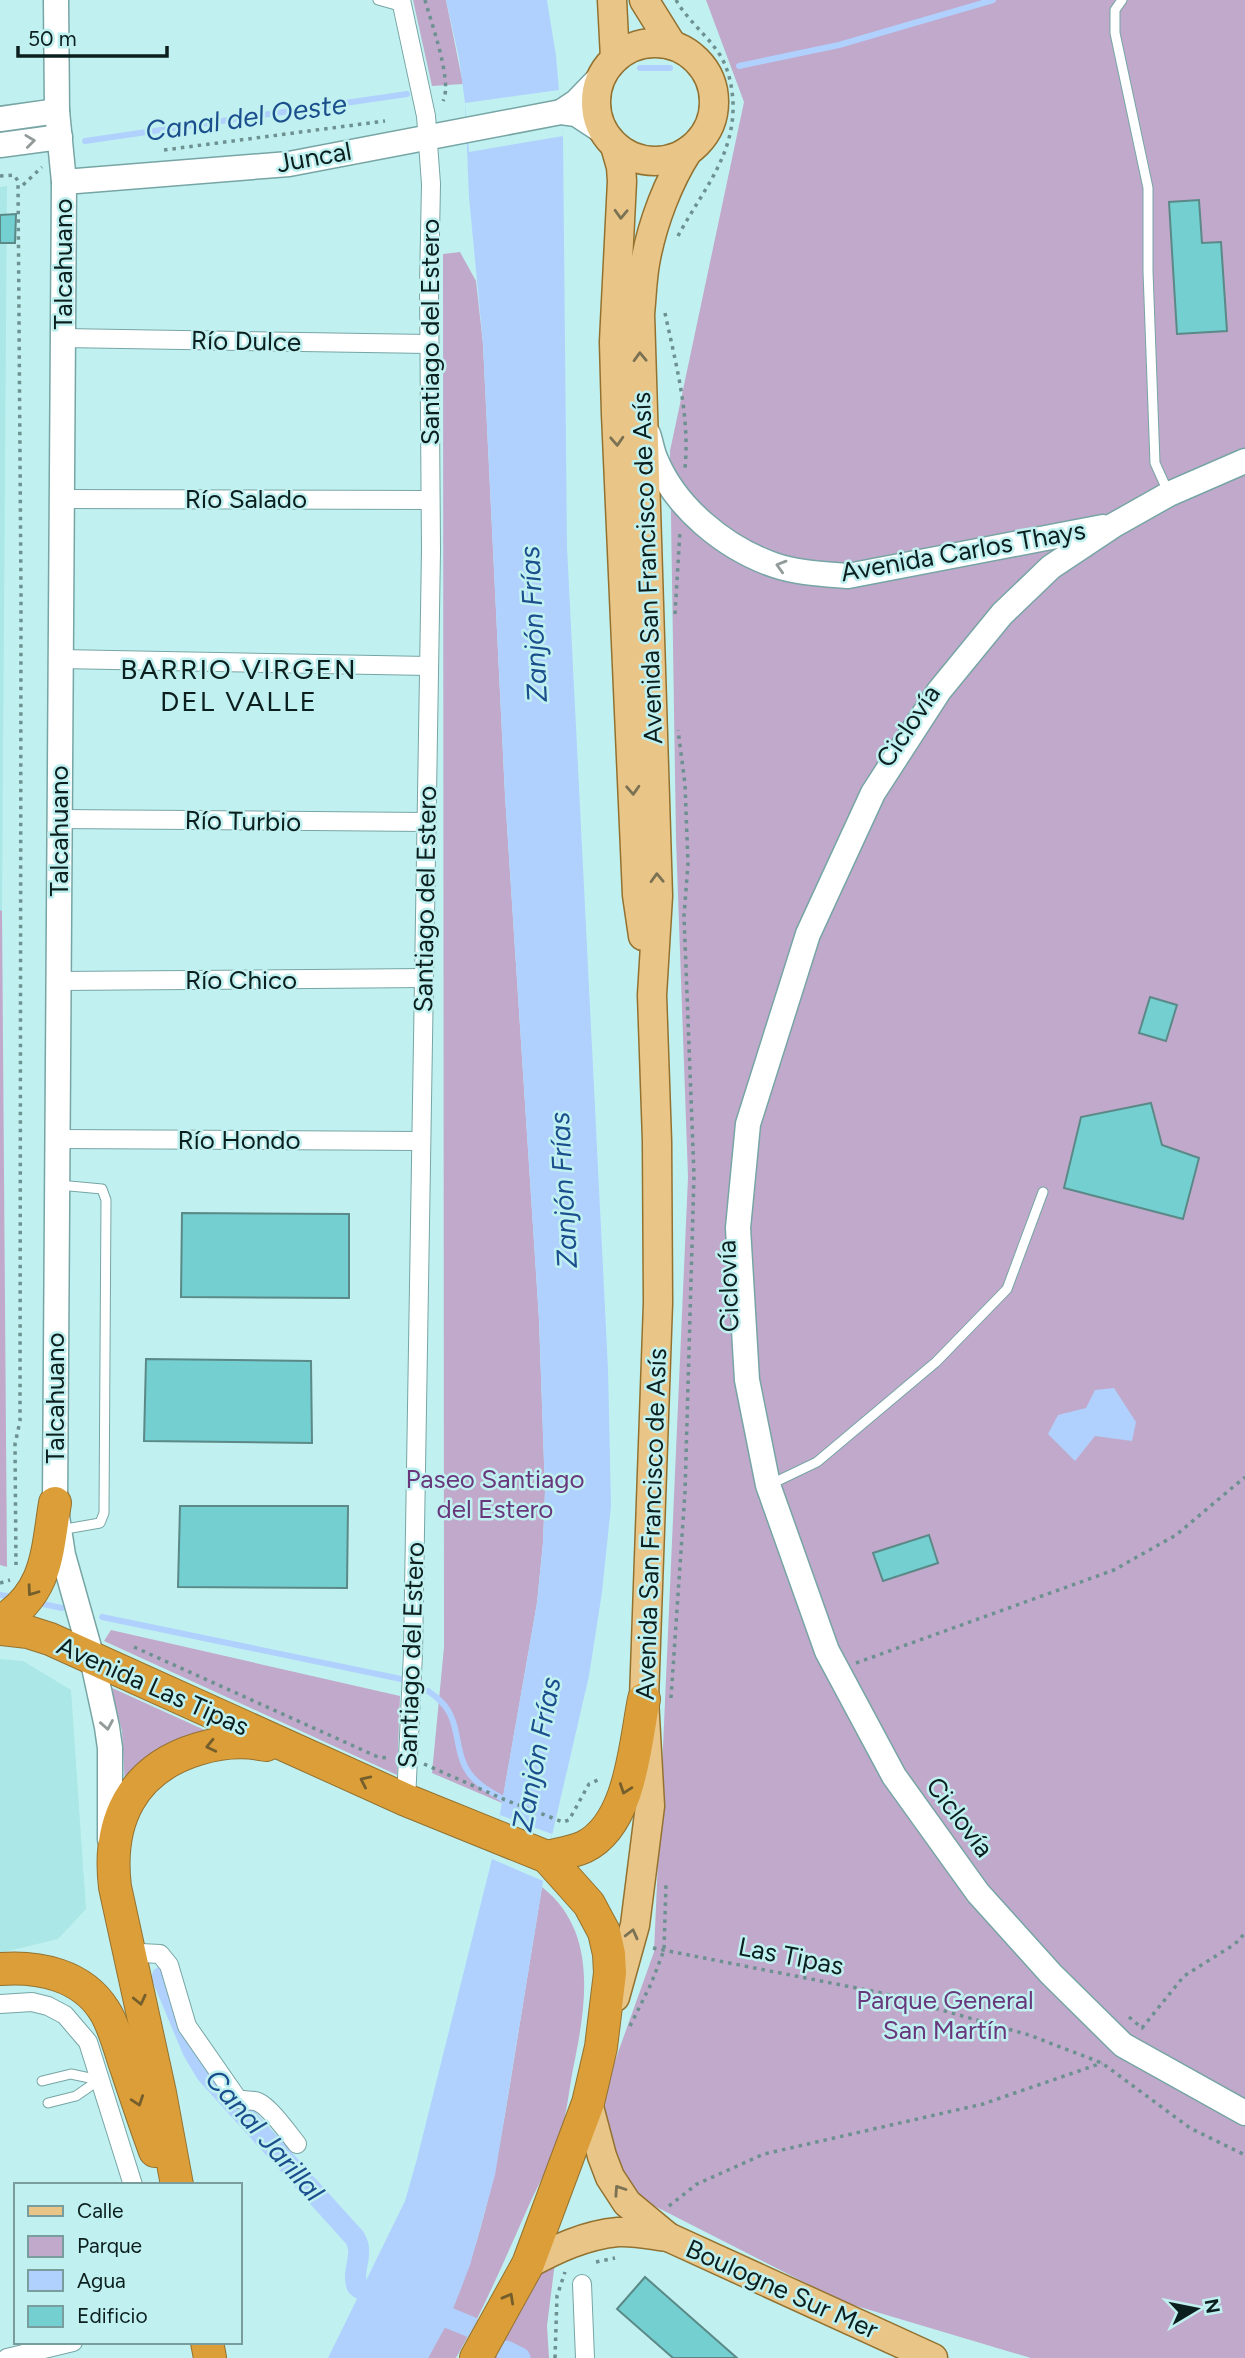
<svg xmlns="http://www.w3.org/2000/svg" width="1245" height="2358" viewBox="0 0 1245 2358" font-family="Figtree,sans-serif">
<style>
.built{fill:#abe7e6}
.green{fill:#c1a9cb}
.water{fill:#b0d1fd}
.pier{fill:#c0f1f0}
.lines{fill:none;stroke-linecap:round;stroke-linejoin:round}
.stream{stroke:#b0d1fd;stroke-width:6}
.canal{stroke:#b0d1fd;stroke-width:21}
.building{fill:#73cfd0;stroke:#5b8988;stroke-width:2}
.lane-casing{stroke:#77a5a5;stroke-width:11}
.street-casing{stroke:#77a5a5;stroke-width:20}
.secondary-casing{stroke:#77a5a5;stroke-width:27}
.primary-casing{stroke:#937230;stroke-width:31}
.highway-casing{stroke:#937230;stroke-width:34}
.path{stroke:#6d9090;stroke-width:3.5;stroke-dasharray:3.5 5;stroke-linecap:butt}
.lane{stroke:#fff;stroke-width:9}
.street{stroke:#fff;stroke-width:18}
.secondary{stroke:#fff;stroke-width:24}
.primary{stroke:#eac588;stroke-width:28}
.highway{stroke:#dc9e39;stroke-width:32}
.oneway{stroke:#929a9a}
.oneway2{stroke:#7b7254}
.oneway3{stroke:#745e2c}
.labels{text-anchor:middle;stroke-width:5;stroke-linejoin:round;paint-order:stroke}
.street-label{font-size:26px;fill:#0c1f1f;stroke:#c0f1f0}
.park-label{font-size:26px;fill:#69387c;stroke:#c0f1f0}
.water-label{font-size:28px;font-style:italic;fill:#1a4e8d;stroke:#c0f1f0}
.neighbourhood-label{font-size:28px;letter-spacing:2px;fill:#0c1f1f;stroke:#c0f1f0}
</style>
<rect width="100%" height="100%" fill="#c0f1f0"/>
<g class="built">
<polygon points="7,186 2,911 0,910 0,187"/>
<polygon points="0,1659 23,1661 71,1690 86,1909 58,1939 0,1953"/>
</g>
<g class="green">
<polygon points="413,0 446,0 463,84 432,86"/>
<polygon points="706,0 1245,0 1245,2358 1031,2358 843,2302 629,2193 604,2127 606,2086 654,1952 688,1177 676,839 670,451 744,102"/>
<polygon points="460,252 476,281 483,344 505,795 539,1319 545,1491 543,1543 537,1603 502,1803 432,1773 444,1647 443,254"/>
<polygon points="0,910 2,911 7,1567 0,1565"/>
<polygon points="111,1630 400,1696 397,1775 104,1641"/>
<polygon points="110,1687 209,1732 125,1786 122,1731"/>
<path d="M542 1887C599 1932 586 2006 573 2069 569 2090 567 2112 561 2132 554 2157 540 2181 529 2205 506 2257 484 2309 456 2358H428C480 2263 495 2177 512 2072 522 2010 532 1948 542 1887Z"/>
<polygon points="555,2262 547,2326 549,2358 493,2358 537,2277"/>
</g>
<g class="water">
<polygon points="446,0 547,0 556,56 563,136 567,547 608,1368 611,1506 602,1592 589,1676 547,1857 495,2175 470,2265 448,2322 428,2358 328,2358 405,2201 417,2159 492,1859 537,1603 543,1543 545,1491 539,1319 505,795 483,344 469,197 465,103 459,58"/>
<polygon points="1114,1388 1136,1422 1132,1441 1095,1436 1075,1461 1048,1434 1058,1415 1086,1408 1095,1390"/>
</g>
<g class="pier">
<polygon points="559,90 563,136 469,152 465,103"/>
<polygon points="500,1815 552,1834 543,1881 492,1859"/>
</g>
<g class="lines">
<g class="stream">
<polyline points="739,66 839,45 993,0"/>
<polyline points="640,68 670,68"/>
<polyline points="85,141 407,94"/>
<polyline points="0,1595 7,1596"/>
<polyline points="38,1603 62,1608"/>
<polyline points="102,1617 401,1679"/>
<path d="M428 1691C434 1695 440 1700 445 1706 460 1725 455 1754 469 1773 479 1787 496 1794 509 1803"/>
</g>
<g class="canal">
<path d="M162 1977 193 2051 206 2073 355 2238C365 2255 351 2270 357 2286L361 2289"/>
<polyline points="449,2318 471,2327"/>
<polyline points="506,2351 520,2358"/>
</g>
</g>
<g class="building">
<polygon points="1199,200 1202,243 1221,242 1227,331 1177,334 1169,202"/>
<polygon points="16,214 15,243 0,243 0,215"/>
<polygon points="1150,997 1177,1005 1166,1041 1139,1033"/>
<polygon points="1151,1103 1162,1145 1199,1158 1183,1219 1064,1188 1081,1117"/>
<polygon points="182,1213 349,1214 349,1298 181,1297"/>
<polygon points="146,1359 311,1361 312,1443 144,1441"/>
<polygon points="180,1506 348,1506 347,1588 178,1587"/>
<polygon points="929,1535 938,1563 883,1581 873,1553"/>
<polygon points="645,2277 737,2358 673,2358 617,2309"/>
</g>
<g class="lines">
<g class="lane-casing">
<g id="lane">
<polyline points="378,0 403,7"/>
<polyline points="1122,0 1115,10 1115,33 1148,188 1148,271 1155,463 1169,494"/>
<polyline points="59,1185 102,1189 106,1200 104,1513 100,1523 60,1530"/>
<polyline points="769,1485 817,1462 936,1362 1007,1289 1043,1192"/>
<polyline points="42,2081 71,2074 99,2080 76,2096 48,2103"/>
</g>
</g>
<g class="street-casing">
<g id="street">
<polyline points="401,0 426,116 431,184 429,286 431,550 413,1653 406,1800"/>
<polyline points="63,338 429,344"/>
<polyline points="61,499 430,500"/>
<polyline points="60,659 429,666"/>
<polyline points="59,819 426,822"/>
<polyline points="58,981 424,978"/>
<polyline points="57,1139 420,1141"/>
<path d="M130 1958 141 1953 160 1954 169 1965 187 2026 237 2098C244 2102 251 2099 258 2102 270 2107 288 2133 297 2144"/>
<polyline points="0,2004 32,2002 48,2006 65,2015 88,2042 133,2185"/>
<polyline points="582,2284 585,2358"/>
<polyline points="7,2358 73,2342"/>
</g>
</g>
<g class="secondary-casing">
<g id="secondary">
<polyline points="56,0 57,111 64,182 55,1503 63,1555 92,1658 107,1727 110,1748 110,1839"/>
<polyline points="561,112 576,102 603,74"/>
<polyline points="0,119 57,111"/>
<polyline points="0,145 60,137"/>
<polyline points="64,182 289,164 561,112 576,114 602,131"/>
<path d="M648 434C651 442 652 452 656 460 676 508 725 548 774 565 797 573 823 574 848 576L1103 527"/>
<polyline points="1245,461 1169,494 1114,525 1051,567 1002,614 939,691 873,793 808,934 748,1124 738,1228 747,1380 768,1485 827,1651 894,1776 978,1893 1051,1974 1123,2045 1245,2113"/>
</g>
</g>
<g class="primary-casing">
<g id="primary">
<polyline points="612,0 615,58"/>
<polyline points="644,0 672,45"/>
<circle cx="655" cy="102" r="59"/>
<polyline points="615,146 621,167 622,181 614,342 616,414 637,895 643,936"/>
<path d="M615 1997 635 1925 650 1806 644 1699 658 1303 657 1141 652 995 658 896 640 314C642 295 642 277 646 258 653 222 668 182 688 151"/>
<polyline points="588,2103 602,2156 610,2177 627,2203 668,2237 933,2358"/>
<path d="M528 2264C556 2249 585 2235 618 2232 634 2231 652 2235 668 2237"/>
</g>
</g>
<g class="highway-casing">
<g id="highway">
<path d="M0 1622C48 1593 47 1552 55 1503"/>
<polyline points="0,1629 28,1632 50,1639 406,1800 547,1857"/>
<path d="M547 1857C559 1854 573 1852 584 1847 631 1824 635 1744 644 1699"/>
<path d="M0 1969C39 1966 82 1975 104 2010 115 2027 120 2051 127 2070 136 2097 145 2124 155 2151"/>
<path d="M177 2185 160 2093 115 1887C107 1821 132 1769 198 1749 221 1742 243 1740 266 1745"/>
<polyline points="207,2342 210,2358"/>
<polyline points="476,2358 528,2264 588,2103 601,2047 610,1973 609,1954 604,1932 589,1904 547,1857"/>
</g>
</g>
<g class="path">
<path d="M425 0C431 22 453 82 443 101"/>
<path d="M676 0C688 21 707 35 720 55 729 70 732 86 733 102 735 156 702 191 678 236"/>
<polyline points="164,150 385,121"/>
<polyline points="0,176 14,175 18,181 21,594 20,1421 15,1444 16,1565"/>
<polyline points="23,185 42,167"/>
<path d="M665 313C676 365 690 415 685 468"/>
<polyline points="675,614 680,531"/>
<polyline points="0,1583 10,1580"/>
<polyline points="134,1647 378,1757 389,1758"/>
<polyline points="856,1663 1114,1570 1176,1535 1245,1477"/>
<polyline points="671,1698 685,1492 694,1175 684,916 688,864 685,784 678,730"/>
<polyline points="424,1764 503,1799 563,1822 569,1820 589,1784 602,1778"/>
<polyline points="653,1948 882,1993 1029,2035 1102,2063 1190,2128 1245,2155"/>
<polyline points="1129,2017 1142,2028 1184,1976 1235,1944 1245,1933"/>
<polyline points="630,2026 651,1984 664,1950 666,1884"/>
<polyline points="669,2206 697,2184 764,2154 983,2104 1102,2063"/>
<polyline points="596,2262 615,2258"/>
<polyline points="555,2358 557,2296 565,2272"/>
</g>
<use href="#lane" class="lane"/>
<use href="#street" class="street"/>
<use href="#secondary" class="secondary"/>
<use href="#primary" class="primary"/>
<use href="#highway" class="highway"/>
</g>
<defs><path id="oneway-chevron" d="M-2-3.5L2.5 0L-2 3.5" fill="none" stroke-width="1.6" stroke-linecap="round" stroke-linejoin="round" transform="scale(1.75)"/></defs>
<g class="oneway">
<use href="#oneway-chevron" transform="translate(30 141) rotate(-7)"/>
<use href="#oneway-chevron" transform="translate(781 566) rotate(-164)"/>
<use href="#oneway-chevron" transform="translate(107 1725) rotate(80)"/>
</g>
<g class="oneway2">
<use href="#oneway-chevron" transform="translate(621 214) rotate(92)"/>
<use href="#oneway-chevron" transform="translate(640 357) rotate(-92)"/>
<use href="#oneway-chevron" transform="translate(617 441) rotate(87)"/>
<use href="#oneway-chevron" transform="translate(633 790) rotate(87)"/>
<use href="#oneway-chevron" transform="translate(657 878) rotate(-92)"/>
<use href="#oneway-chevron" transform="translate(632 1934) rotate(-76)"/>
<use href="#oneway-chevron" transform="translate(619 2190) rotate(-124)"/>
</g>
<g class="oneway3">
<use href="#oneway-chevron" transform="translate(32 1591) rotate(126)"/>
<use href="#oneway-chevron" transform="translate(211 1746) rotate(167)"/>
<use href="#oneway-chevron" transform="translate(365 1781) rotate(-155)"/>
<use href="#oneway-chevron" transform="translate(625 1789) rotate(109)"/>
<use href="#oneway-chevron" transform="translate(140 2000) rotate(77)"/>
<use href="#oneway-chevron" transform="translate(138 2101) rotate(71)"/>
<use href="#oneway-chevron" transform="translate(509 2298) rotate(-61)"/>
</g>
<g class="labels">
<g class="street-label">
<text transform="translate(314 157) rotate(-10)" y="9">Juncal</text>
<text transform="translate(63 264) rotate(-90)" y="9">Talcahuano</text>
<text transform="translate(430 332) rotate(-90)" y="9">Santiago del Estero</text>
<text transform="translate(246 341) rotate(1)" y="9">Río Dulce</text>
<text x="246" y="508">Río Salado</text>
<text transform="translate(963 551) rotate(-10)" y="9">Avenida Carlos Thays</text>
<text transform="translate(647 568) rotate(-92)" y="9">Avenida San Francisco de Asís</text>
<text transform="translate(908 726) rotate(-56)" y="9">Ciclovía</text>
<text transform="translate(243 821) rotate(1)" y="9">Río Turbio</text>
<text transform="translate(59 831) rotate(-90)" y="9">Talcahuano</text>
<text transform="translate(425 899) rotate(-89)" y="9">Santiago del Estero</text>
<text x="241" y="989">Río Chico</text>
<text x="239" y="1149">Río Hondo</text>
<text transform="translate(728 1286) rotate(-92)" y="9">Ciclovía</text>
<text transform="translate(55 1398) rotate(-90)" y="9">Talcahuano</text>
<text transform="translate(651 1524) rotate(-88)" y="9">Avenida San Francisco de Asís</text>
<text transform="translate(411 1655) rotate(-88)" y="9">Santiago del Estero</text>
<text transform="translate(153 1686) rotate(24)" y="9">Avenida Las Tipas</text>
<text transform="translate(960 1817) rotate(53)" y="9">Ciclovía</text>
<text transform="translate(791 1956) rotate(11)" y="9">Las Tipas</text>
<text transform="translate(782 2289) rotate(24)" y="9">Boulogne Sur Mer</text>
</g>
<g class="park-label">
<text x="495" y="1488">Paseo Santiago<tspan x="495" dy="30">del Estero</tspan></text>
<text x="945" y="2009">Parque General<tspan x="945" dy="30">San Martín</tspan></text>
</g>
<g class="water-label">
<text transform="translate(246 117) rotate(-8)" y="10">Canal del Oeste</text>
<text transform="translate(533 624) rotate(-93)" y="10">Zanjón Frías</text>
<text transform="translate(563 1190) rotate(-93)" y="10">Zanjón Frías</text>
<text transform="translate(536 1754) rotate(-79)" y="10">Zanjón Frías</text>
<text transform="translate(265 2135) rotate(49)" y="10">Canal Jarillal</text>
</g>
<g class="neighbourhood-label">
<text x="239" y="679">BARRIO VIRGEN<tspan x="239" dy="32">DEL VALLE</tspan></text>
</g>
</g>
<rect x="14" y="2183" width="228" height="161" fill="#c0f1f0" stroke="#789d9c" stroke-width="2"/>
<rect x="28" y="2206" width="35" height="10" fill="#eac588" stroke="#789d9c" stroke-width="2"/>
<text x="77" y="2218" font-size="21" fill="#0c1f1f">Calle</text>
<rect x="28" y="2236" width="35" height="21" fill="#c1a9cb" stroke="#789d9c" stroke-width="2"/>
<text x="77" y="2253" font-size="21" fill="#0c1f1f">Parque</text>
<rect x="28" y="2270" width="35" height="21" fill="#b0d1fd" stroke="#789d9c" stroke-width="2"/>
<text x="77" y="2288" font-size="21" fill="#0c1f1f">Agua</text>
<rect x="28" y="2306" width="35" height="21" fill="#73cfd0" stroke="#789d9c" stroke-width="2"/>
<text x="77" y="2323" font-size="21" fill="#0c1f1f">Edificio</text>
<g transform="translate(1196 2309) rotate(80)" stroke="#c0f1f0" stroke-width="5" paint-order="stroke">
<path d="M0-5L12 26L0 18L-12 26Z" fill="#0c1f1f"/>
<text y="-10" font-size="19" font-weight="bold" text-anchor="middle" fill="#0c1f1f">N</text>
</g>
<path d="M18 46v10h149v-10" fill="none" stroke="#0c1f1f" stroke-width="3.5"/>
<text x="28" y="46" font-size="21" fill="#0c1f1f" stroke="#c0f1f0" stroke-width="5" paint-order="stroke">50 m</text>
</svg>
